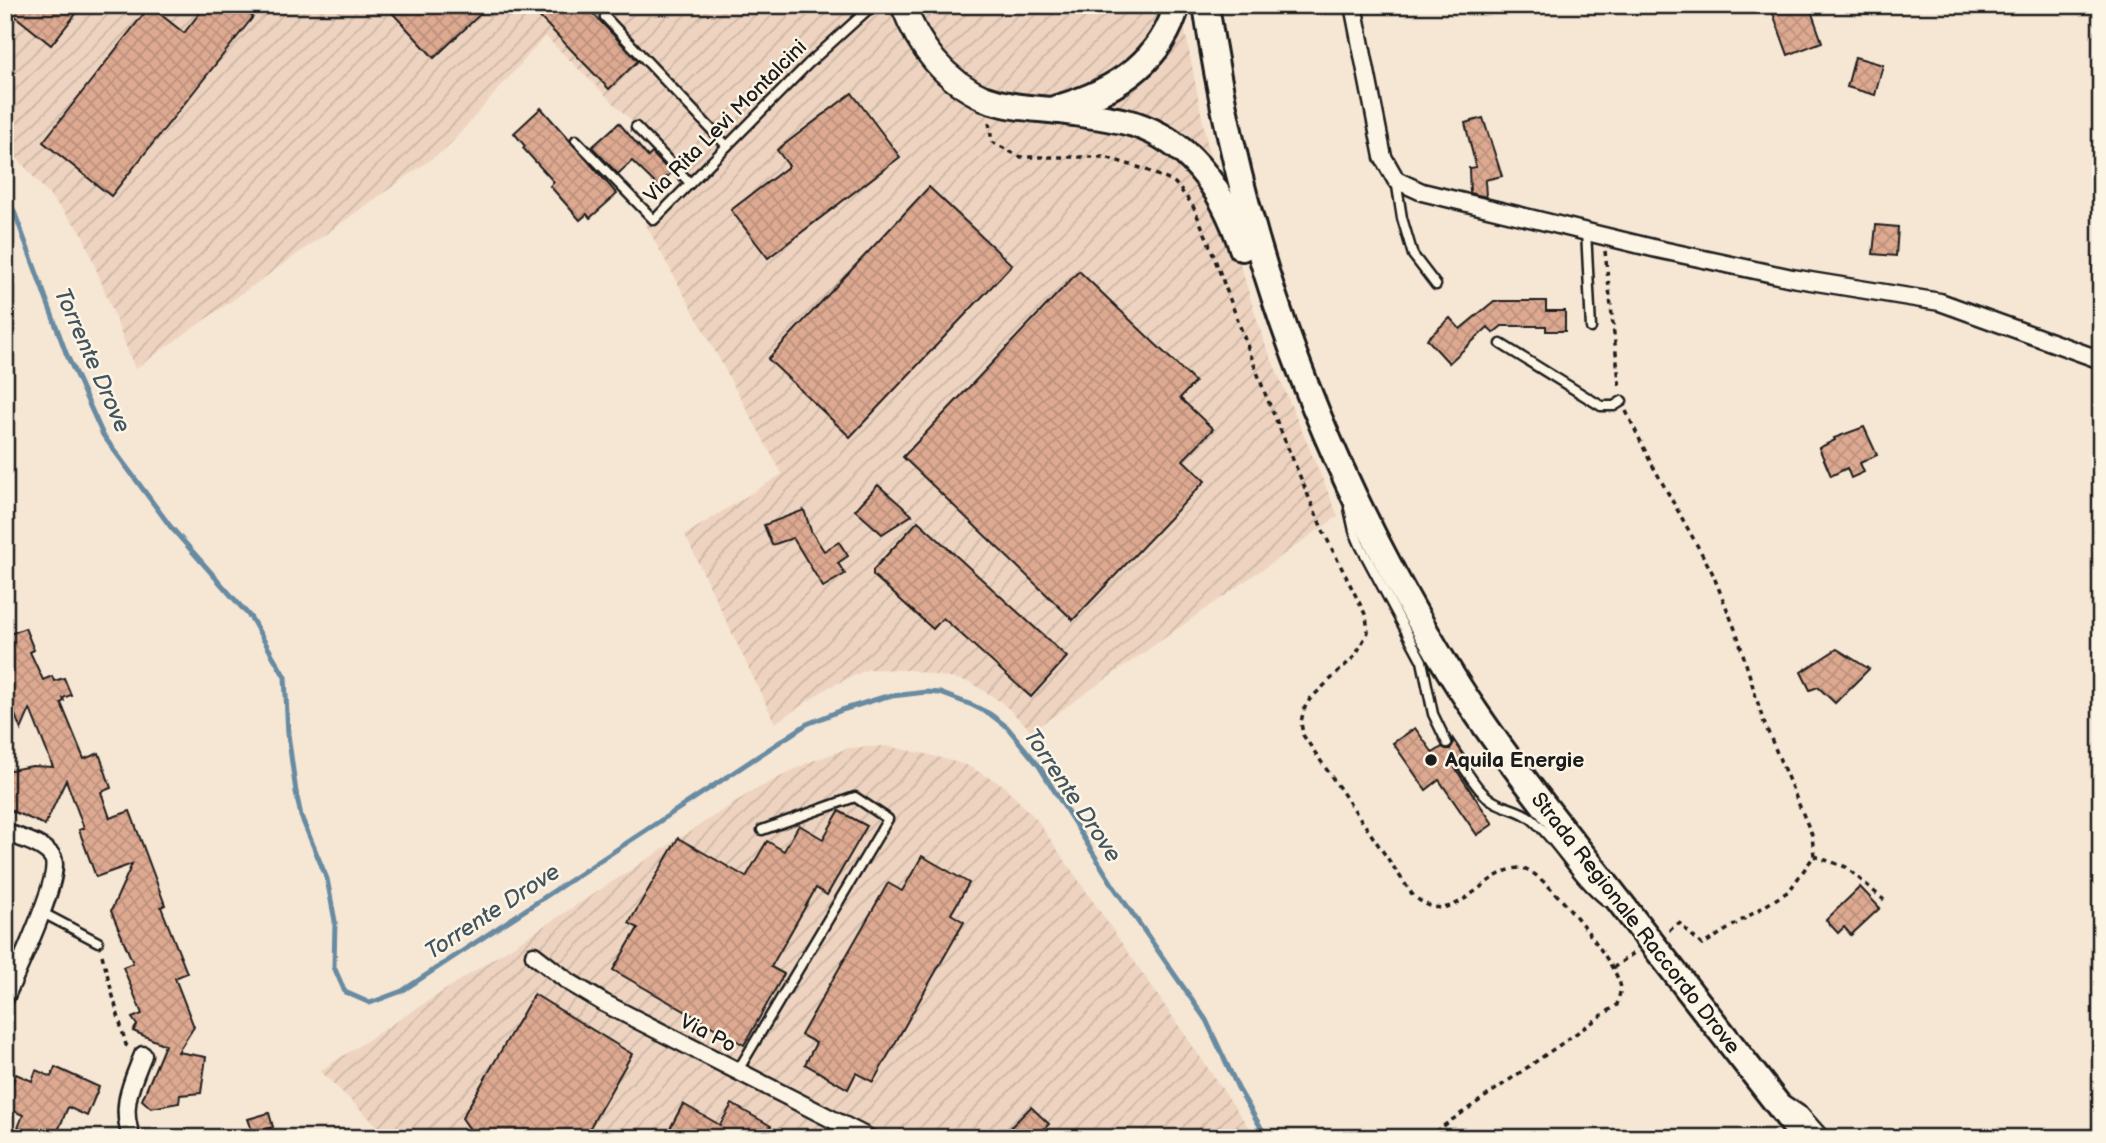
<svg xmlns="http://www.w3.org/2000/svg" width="2106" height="1143" viewBox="0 0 2106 1143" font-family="'Balsamiq Sans',sans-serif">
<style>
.industrial{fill:url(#industrial-furrows)}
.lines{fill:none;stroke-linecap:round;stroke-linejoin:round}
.stream{stroke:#688ba2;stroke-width:5}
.building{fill:url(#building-cross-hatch);stroke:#1c1c1c;stroke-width:2}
.lane-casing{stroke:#1c1c1c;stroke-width:13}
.street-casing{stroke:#1c1c1c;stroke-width:21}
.secondary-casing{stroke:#1c1c1c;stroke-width:28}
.primary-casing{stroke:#1c1c1c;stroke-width:30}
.path{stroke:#1c1c1c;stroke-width:3.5;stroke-dasharray:5 5;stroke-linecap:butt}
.lane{stroke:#fcf5e5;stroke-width:8}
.street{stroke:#fcf5e5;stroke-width:16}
.secondary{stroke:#fcf5e5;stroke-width:23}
.primary{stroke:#fcf5e5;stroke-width:24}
.poi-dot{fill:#1c1c1c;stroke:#fcf5e5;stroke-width:2.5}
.labels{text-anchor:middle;stroke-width:5;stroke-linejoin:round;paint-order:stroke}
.street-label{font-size:21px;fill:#1c1c1c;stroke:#fcf5e5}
.poi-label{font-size:21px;font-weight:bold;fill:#1c1c1c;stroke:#fcf5e5;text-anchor:start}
.water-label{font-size:23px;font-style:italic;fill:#42545f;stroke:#fcf5e5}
</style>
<defs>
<pattern id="industrial-furrows" width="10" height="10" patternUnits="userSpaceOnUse" patternTransform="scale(1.75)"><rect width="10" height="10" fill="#eed4c0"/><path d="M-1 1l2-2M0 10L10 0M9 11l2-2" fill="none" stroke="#ccb5a4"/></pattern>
<pattern id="building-cross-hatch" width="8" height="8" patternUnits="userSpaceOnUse" patternTransform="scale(1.75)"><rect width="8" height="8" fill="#dda991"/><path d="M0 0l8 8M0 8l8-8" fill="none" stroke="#bd917c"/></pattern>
</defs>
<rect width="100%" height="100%" fill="#f6e6d4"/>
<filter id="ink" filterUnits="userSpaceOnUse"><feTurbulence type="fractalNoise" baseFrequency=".0143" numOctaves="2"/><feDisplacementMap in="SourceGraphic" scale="14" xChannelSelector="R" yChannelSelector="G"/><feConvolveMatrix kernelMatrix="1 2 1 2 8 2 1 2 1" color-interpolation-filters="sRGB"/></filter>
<g filter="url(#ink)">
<g class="industrial">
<polygon points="5,5 1180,5 1211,163 1234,245 1263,339 1338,516 1032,731 1001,702 970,682 910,670 869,669 829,687 775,723 685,535 782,474 646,225 687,175 545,36 447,148 135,369 82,233 5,144"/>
<polygon points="886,746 926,754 966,765 1003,785 1037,820 1256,1138 390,1138 320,1071 751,792 807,763 848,748"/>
</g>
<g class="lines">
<polyline class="stream" points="5,198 14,211 66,353 103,435 170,526 251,618 285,677 288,734 296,792 301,816 327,879 335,921 334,967 345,992 370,1003 402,991 807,724 842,710 884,697 926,692 940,693 972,705 990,714 1007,727 1039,766 1114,887 1206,1020 1238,1088 1267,1138"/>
</g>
<g class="building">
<polygon points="5,5 83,5 51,45 5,8"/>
<polygon points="206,5 238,5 253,17 111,196 43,142 150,6 184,33"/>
<polygon points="385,5 490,5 434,58"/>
<polygon points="528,5 585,5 638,61 609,89"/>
<polygon points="1770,5 1809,5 1822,42 1788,55"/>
<polygon points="1855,57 1883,65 1875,95 1847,87"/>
<polygon points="852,93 900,157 768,258 731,210 789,166 777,150"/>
<polygon points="541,108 617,194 590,218 587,214 580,220 550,186 554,182 523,148 525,146 514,133"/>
<polygon points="1483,118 1502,176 1485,180 1486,197 1470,193 1469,168 1476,167 1465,123"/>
<polygon points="619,123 648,157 652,153 671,173 666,178 671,183 663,191 632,161 618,174 592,147"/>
<polygon points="929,187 1012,265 850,437 768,359"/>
<polygon points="1876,225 1898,227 1896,256 1873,254"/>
<polygon points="1079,271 1195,382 1180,398 1213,429 1183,460 1205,481 1073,620 903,457"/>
<polygon points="1494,301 1546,301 1546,311 1565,311 1565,331 1546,331 1546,326 1502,326 1493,333 1488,327 1449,363 1427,339 1450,318 1460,329"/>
<polygon points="1864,427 1877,455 1860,463 1864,472 1851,478 1847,468 1831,476 1819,448 1835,440 1834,438"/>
<polygon points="878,485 912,515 882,534 855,510"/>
<polygon points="804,510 811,531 824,551 839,542 848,556 838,563 845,574 823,587 793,538 772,545 764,525"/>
<polygon points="918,521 1067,657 1031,697 943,618 933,629 873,575 873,570"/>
<polygon points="25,628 34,650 30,652 43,680 52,676 54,681 64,678 71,695 63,698 64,701 61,703 84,759 99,753 111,788 101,792 110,818 130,811 165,905 161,907 187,973 175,978 194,1027 178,1052 206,1057 201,1093 180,1095 179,1103 151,1108 142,1100 165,1045 133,1031 137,1025 132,1018 142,1014 123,967 133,963 111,911 132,864 96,877 79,830 84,828 66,780 45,825 5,808 5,771 32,766 53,767 30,709 21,730 5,690 5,636"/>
<polygon points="1837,649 1869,669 1835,703 1818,687 1810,690 1801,672"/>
<polygon points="1415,728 1433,753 1442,747 1446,749 1450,749 1453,744 1453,739 1467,760 1458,758 1455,762 1455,768 1493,824 1477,835 1439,780 1426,790 1393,743"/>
<polygon points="839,811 867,826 827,895 816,888 771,967 784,974 744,1045 613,970 638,928 629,923 678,838 746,877 767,841 784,851 799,825 823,839"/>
<polygon points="922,856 969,883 951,914 964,922 873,1082 856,1073 848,1089 805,1064 816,1043 801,1035 888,883 902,891"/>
<polygon points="1860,887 1880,908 1851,935 1844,927 1838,933 1826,920"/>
<polygon points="534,994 632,1054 584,1138 476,1138 462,1118"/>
<polygon points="55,1067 99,1087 87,1116 68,1107 55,1138 39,1138 18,1128 23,1115 5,1107 5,1099 16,1074 32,1081 36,1070 51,1077"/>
<polygon points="683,1104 720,1125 732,1104 771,1126 764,1138 665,1138"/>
<polygon points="1031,1107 1049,1124 1035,1138 1018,1138 1009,1129"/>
<polygon points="269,1113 273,1127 253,1133 248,1119"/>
</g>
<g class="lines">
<g class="lane-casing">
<g id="lane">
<polyline points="605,17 727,146"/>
<polyline points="636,127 690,183"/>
<polyline points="576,140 654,220 808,64 873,5"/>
<polyline points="1396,180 1402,218 1413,255 1436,285"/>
<polyline points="1586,231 1591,328"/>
<polyline points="1501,344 1601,406 1614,406 1622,401"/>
<polyline points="1349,508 1354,531 1360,545 1422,661 1433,714 1447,743"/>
<path d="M1461 764C1471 777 1479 793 1493 801 1506 809 1521 809 1533 820 1560 844 1576 878 1606 901"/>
<polyline points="41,912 98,942"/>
<polyline points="737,1072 888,819 855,797 762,830"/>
<polyline points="1785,1100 1803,1112 1826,1138"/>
</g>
</g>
<g class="street-casing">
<g id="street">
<polyline points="1353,5 1383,157 1396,180 1422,192 1657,249 1792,278 1940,302 2101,360"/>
<path d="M5 832C19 838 45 844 53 858 62 877 15 975 5 998"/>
<polyline points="534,955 569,982 604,1003 869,1138"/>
<path d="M132 1138C119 1107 132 1083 143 1055"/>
</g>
</g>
<g class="secondary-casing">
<path id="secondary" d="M903 5C919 48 944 80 986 99"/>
</g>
<g class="primary-casing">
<g id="primary">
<path d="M1206 5C1236 209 1296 392 1393 573 1419 621 1446 669 1477 714 1522 780 1573 842 1623 906 1684 983 1743 1061 1804 1138"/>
<path d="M986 99C1011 108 1034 108 1060 111 1084 115 1110 117 1134 124 1192 143 1224 192 1242 248"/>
<path d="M1057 108C1112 93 1161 64 1177 5"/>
</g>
</g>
<g class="path">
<path d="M989 122 992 142 1021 157H1105L1144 169 1175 183 1192 204 1207 238 1266 396 1324 533 1366 616 1368 632 1355 656 1310 699 1304 709 1301 722 1303 735 1412 894C1455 936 1481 868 1521 868 1543 868 1614 961 1620 984 1622 990 1618 998 1617 1005L1426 1138"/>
<polyline points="1605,251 1620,390"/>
<polyline points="1626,411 1649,459 1712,572 1737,634 1763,720 1812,835 1814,856 1789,891 1702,945 1679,923 1667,932"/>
<polyline points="1814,856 1846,867 1884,900"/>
<polyline points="102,955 126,1045 129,1047"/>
<polyline points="1613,968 1634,953"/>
</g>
<use href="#lane" class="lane"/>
<use href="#street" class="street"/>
<use href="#secondary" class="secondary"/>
<use href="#primary" class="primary"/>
</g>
</g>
<circle class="poi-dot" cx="1431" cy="760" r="7"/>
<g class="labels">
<g class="street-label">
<text transform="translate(725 121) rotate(-45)" y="7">Via Rita Levi Montalcini</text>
<text transform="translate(1636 923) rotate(52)" y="7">Strada Regionale Raccordo Drove</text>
<text transform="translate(708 1033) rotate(27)" y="7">Via Po</text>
</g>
<g class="poi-label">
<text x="1445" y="767">Aquila Energie</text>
</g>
<g class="water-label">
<text transform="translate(93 360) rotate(66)" y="8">Torrente Drove</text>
<text transform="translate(1073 795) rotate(56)" y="8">Torrente Drove</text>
<text transform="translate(492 911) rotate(-33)" y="8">Torrente Drove</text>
</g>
</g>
<rect width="2106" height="1143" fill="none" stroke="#fcf5e5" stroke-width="28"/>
<rect x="14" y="14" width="2078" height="1115" fill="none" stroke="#1c1c1c" stroke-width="2.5" filter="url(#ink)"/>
</svg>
